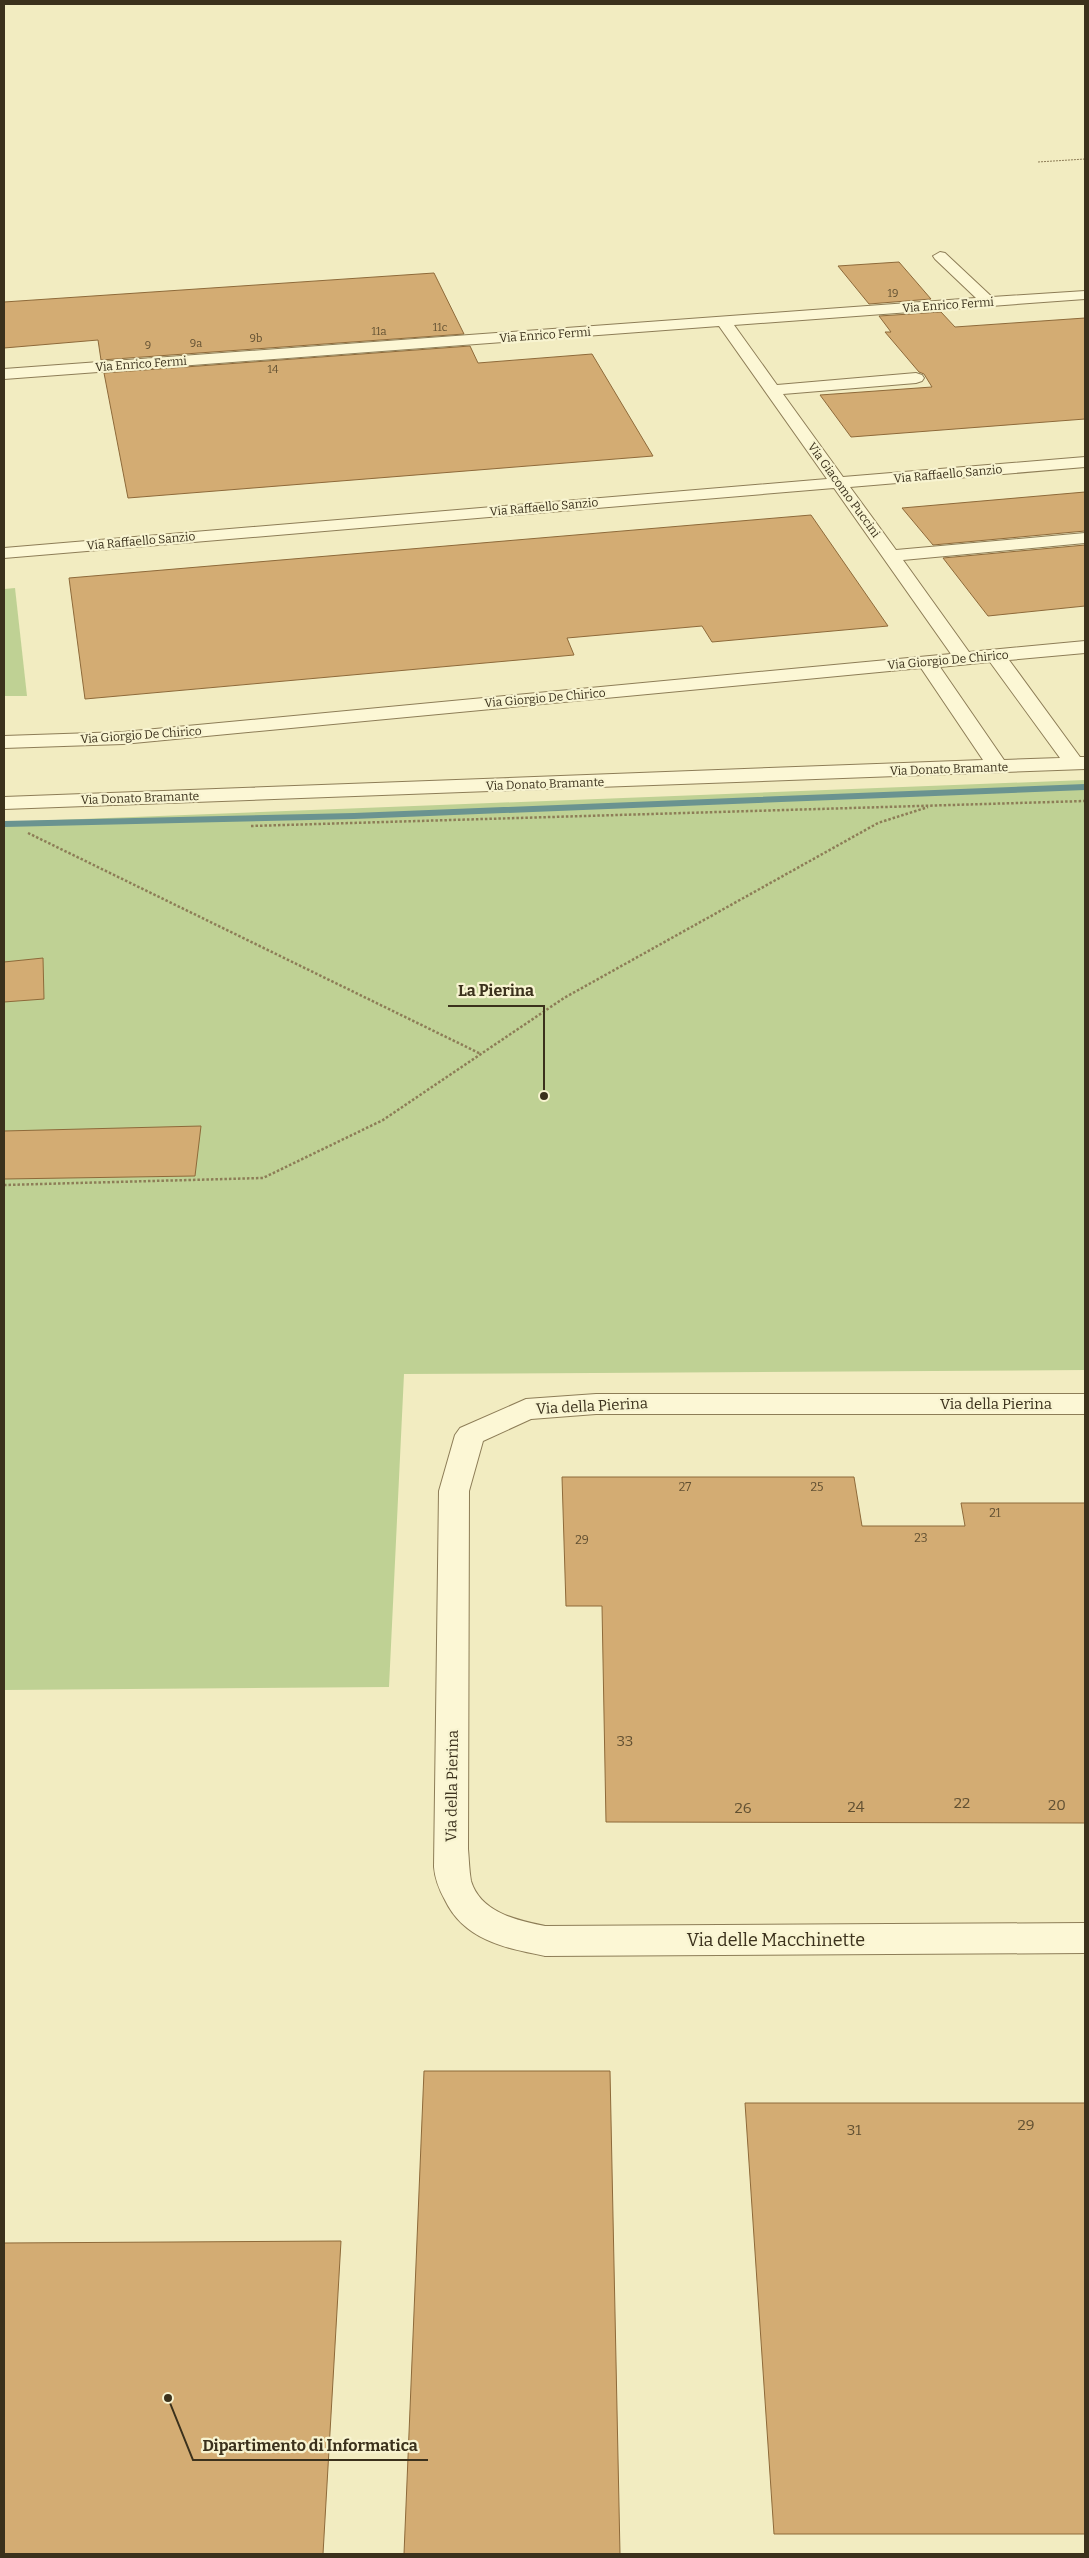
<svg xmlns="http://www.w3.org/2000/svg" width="1089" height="2558" viewBox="0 0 1089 2558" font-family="Bitter,serif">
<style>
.green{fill:#bfd194}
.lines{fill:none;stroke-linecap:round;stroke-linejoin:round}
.stream{fill:#6a9390;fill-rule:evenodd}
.building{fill:#d3ac73;stroke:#8e6a3a}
.minor-casing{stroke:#8d7d57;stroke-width:2}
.path-far1{stroke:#8d7d57;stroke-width:1;stroke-dasharray:2 1;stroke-linecap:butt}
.path{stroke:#8d7d57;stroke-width:2.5;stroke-dasharray:2.5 2;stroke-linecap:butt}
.minor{fill:#fcf7d5;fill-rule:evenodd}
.labels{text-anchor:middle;stroke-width:4.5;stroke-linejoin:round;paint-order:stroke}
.far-number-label{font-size:11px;fill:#615032}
.far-street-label{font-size:12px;fill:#3b311c;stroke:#f8f4d1}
.number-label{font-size:12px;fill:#615032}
.street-label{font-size:15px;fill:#3b311c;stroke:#f8f4d1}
.near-number-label{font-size:15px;fill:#615032}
.near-street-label{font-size:18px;fill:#3b311c;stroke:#f8f4d1}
.leader{fill:none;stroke:#3b311c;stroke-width:2}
.callout-dot{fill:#3b311c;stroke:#f8f4d1;stroke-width:2}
.callout-label{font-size:16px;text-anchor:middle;font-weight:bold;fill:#3b311c;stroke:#f8f4d1;stroke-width:4.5;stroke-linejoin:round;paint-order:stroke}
</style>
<rect width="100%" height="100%" fill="#f2ecc1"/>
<g class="green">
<polygon points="15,588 27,696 4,696 4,589"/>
<polygon points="1085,780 1085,1370 404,1374 389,1687 4,1690 4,822"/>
</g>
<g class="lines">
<polygon class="stream" points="1085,784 1085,790 354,819 4,827 4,821 354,813"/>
</g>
<g class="building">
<polygon points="899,262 931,299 869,304 838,266"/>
<polygon points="434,273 464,334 101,360 98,340 4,348 4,302"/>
<polygon points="941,312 955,327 1085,318 1085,419 851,437 820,395 932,387 924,374 919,372 885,332 891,332 879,316"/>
<polygon points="470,346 478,363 592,354 653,456 128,498 104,373"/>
<polygon points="1085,492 1085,531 933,545 902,508"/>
<polygon points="811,515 888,626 712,642 702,626 567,638 574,655 85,699 69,578"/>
<polygon points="1085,545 1085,606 988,616 943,558"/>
<polygon points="43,958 44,999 4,1002 4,962"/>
<polygon points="201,1126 195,1176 4,1179 4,1131"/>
<polygon points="562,1477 854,1477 862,1526 965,1526 961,1503 1085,1503 1085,1823 606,1822 602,1606 566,1606"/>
<polygon points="424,2071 610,2071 620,2554 404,2554"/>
<polygon points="745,2103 1085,2103 1085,2534 774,2534"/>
<polygon points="341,2241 323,2554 4,2554 4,2243"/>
</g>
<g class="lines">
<g class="minor-casing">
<g id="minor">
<path d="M940 252 945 253 992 297 1085 291V299L734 325 777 385 916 373 922 375 924 378 922 381 916 383 783 394 843 477 1085 457V467L850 487 896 550 1085 533V543L903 560 969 652 1085 641V653L1009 660 1080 757H1085V769L4 809V797L983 760 921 668 123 744 4 748V736L123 732 951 654 834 488 4 558V548L827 479 719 326 4 379V369L976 298 935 259 933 256ZM990 662 1060 758 1004 760 940 667Z"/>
<path d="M596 1394H1085V1414H596L531 1419 483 1441 469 1491 468 1849C469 1859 469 1870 471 1881 481 1913 517 1920 545 1926L1085 1923V1953L545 1956C505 1948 464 1940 445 1900 439 1889 435 1879 434 1867L439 1491 455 1435 460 1428 526 1399Z"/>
</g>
</g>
<polyline class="path-far1" points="1038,162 1085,159"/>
<g class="path">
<polyline points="251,826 1085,801"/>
<polyline points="28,833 481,1054"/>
<polyline points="4,1185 263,1178 383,1120 564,998 878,823 928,807"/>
</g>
<use href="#minor" class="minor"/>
</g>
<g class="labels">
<g class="far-number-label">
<text x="893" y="297">19</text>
<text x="440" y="331">11c</text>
<text x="379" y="335">11a</text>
<text x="256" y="342">9b</text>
<text x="196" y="347">9a</text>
<text x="148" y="349">9</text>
<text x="273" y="373">14</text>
</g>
<g class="far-street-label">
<text transform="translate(948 305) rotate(-4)" y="4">Via Enrico Fermi</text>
<text transform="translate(545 335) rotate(-4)" y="4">Via Enrico Fermi</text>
<text transform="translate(141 364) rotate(-4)" y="4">Via Enrico Fermi</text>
<text transform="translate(948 474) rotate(-5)" y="4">Via Raffaello Sanzio</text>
<text transform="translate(844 490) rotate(54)" y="4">Via Giacomo Puccini</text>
<text transform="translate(544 507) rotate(-5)" y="4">Via Raffaello Sanzio</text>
<text transform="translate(141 541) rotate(-5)" y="4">Via Raffaello Sanzio</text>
<text transform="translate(948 660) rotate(-5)" y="4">Via Giorgio De Chirico</text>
<text transform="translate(545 698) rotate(-5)" y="4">Via Giorgio De Chirico</text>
<text transform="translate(141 735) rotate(-4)" y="4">Via Giorgio De Chirico</text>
<text transform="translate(949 769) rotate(-2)" y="4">Via Donato Bramante</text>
<text transform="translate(545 784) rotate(-2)" y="4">Via Donato Bramante</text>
<text transform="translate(140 798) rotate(-2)" y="4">Via Donato Bramante</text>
</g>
<g class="number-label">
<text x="685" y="1491">27</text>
<text x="817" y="1491">25</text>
<text x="995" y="1517">21</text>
<text x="921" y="1542">23</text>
<text x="582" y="1544">29</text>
</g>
<g class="street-label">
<text x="996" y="1409">Via della Pierina</text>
<text transform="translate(592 1406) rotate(-3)" y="5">Via della Pierina</text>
<text transform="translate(452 1786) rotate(-89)" y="5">Via della Pierina</text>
</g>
<g class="near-number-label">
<text x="625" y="1746">33</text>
<text x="962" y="1808">22</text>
<text x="1057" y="1810">20</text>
<text x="856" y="1812">24</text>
<text x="743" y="1813">26</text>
<text x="1026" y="2130">29</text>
<text x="854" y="2135">31</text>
</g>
<g class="near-street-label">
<text x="776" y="1946">Via delle Macchinette</text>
</g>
</g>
<path class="leader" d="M544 1096L544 1006H448M168 2398L193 2460H428"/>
<g class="callout-dot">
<circle cx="544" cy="1096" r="5"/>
<circle cx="168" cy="2398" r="5"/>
</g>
<g class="callout-label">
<text x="496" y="996">La Pierina</text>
<text x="310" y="2451">Dipartimento di Informatica</text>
</g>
<rect width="1089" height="2558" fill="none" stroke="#3b311c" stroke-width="10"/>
</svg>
